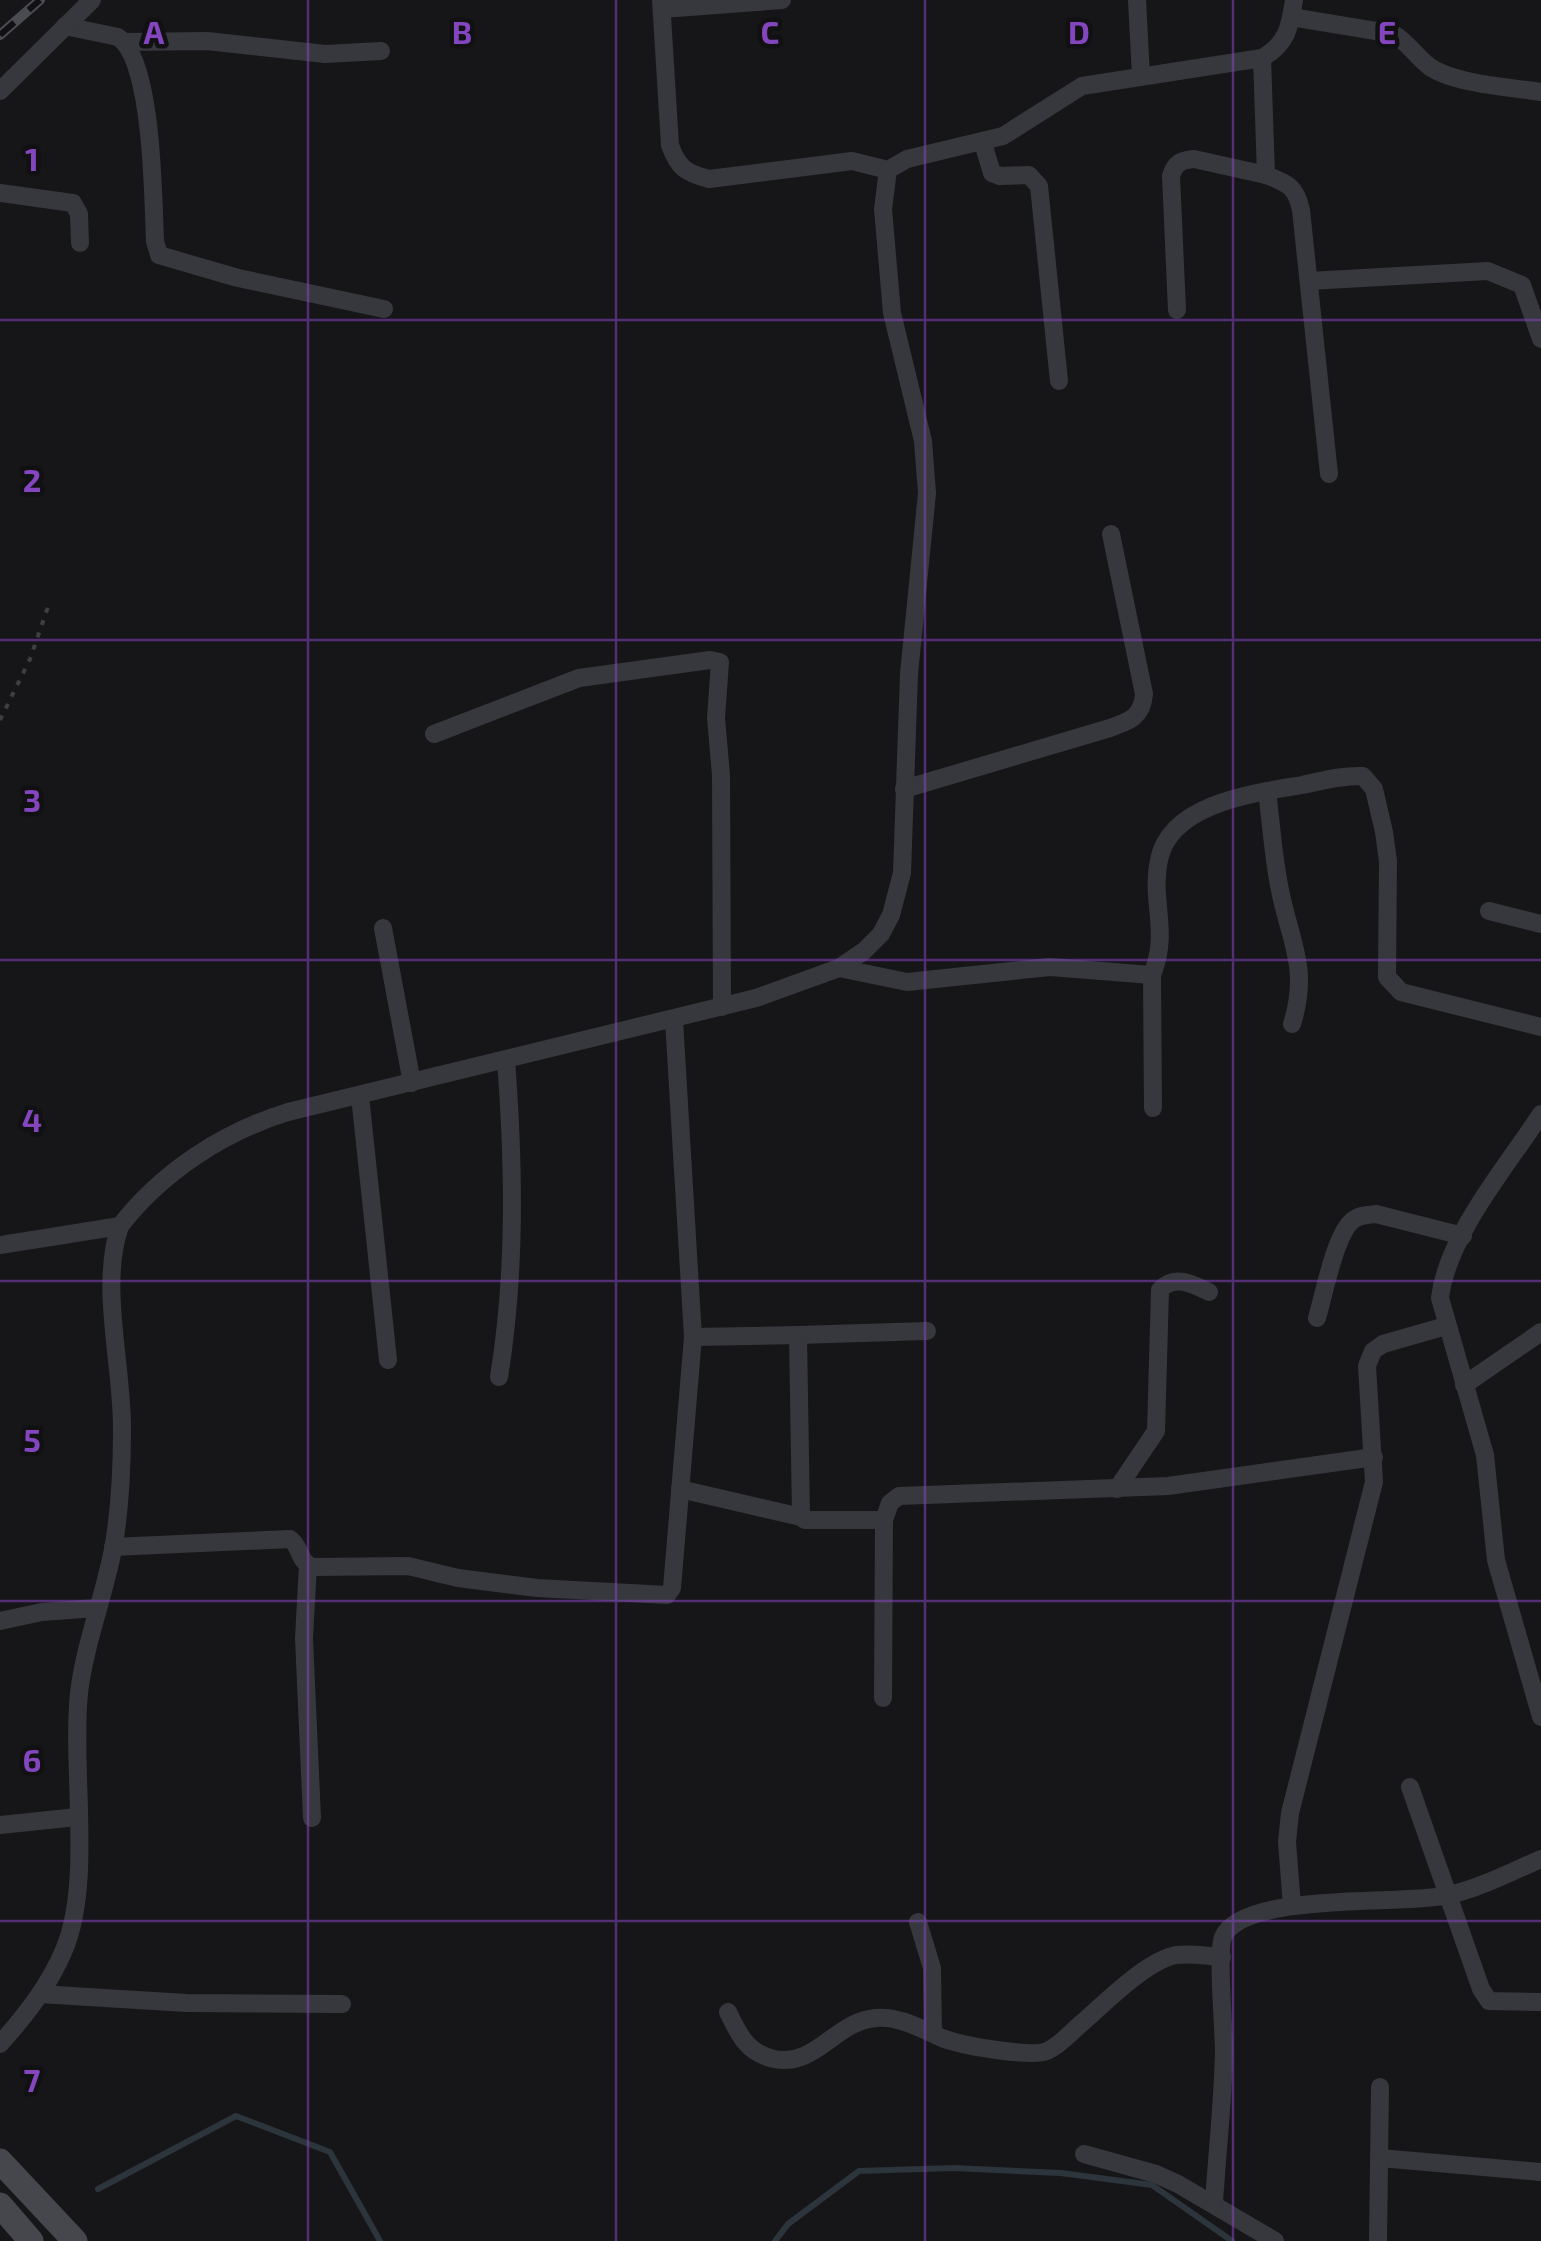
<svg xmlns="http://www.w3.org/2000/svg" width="1541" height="2241" viewBox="0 0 1541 2241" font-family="'Exo 2',sans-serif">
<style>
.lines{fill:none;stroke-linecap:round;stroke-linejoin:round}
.stream{stroke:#2c353c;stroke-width:6}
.path{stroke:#3d3f44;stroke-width:4;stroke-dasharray:5 8;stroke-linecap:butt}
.street{stroke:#37383d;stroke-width:18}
.secondary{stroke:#45474d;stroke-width:25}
.rail-casing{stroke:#4a4c52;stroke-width:10}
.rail{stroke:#111113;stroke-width:6;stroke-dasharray:19;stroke-linecap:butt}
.grid{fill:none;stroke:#8446be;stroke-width:2.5;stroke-opacity:0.55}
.grid-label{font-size:32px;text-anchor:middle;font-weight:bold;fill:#8446be;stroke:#111113;stroke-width:9;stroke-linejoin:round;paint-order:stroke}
</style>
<rect width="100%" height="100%" fill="#161618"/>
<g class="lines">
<g class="stream">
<polyline points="98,2189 236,2116 330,2152 380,2241"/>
<polyline points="775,2241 788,2224 859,2171 954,2168 1061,2173 1152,2185 1232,2241"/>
</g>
<polyline class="path" points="0,720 30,659 48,607"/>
<g class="street">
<path d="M661 0 670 145C678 168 686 173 709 179L852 161 888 170"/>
<polyline points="1137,0 1141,76"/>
<polyline points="662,9 782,0"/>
<path d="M1291 17 1394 34C1408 43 1417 57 1430 67 1455 84 1510 87 1541 92"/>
<path d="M65 26 118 37C153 60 153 199 155 241L159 255 238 278 384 309"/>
<polyline points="125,42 207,41 325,54 381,51"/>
<path d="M1262 58 1266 175C1288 183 1296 187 1301 210L1329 474"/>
<polyline points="0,91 92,0"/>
<polyline points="983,143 992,173 1000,176 1029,175 1039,186 1059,381"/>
<polyline points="0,193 73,203 79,214 80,243"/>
<polyline points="1309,281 1488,271 1522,285 1541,339"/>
<path d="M1177 310 1171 176C1175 163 1181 160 1194 159L1266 175"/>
<polyline points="434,734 579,678 710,660 720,662 716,718 721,775 722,1007"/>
<path d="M904 789 1110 728C1130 721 1142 717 1144 694L1111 534"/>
<path d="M1267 791C1271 822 1273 854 1279 885 1289 941 1310 966 1292 1024"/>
<polyline points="1489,911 1541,924"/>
<polyline points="383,928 412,1083"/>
<polyline points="839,968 907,982 1050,967 1152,975 1153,1108"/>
<path d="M1152 975C1170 931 1150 900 1159 860 1170 803 1255 793 1302 785 1321 781 1343 775 1363 776L1374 789 1384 832 1388 861 1387 977 1401 992 1541 1027"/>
<polyline points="674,1020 693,1337 798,1335 801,1517 805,1520 884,1520"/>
<polyline points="360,1096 388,1360"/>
<path d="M1541 1114C1507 1166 1447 1236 1440 1298L1485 1455 1496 1560 1541 1717"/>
<polyline points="0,1245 120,1226"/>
<path d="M1317 1318C1324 1295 1335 1234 1353 1220 1360 1215 1367 1215 1376 1214L1463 1236"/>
<polyline points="798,1335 927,1331"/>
<path d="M499 1377C516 1272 514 1166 506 1060"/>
<polyline points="1464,1385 1541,1332"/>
<polyline points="680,1489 801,1517"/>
<path d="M1117 1489 1156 1431 1160 1290C1174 1274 1193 1284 1209 1292"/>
<path d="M113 1547 290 1539C301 1546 298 1562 313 1567L408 1566 458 1578 537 1588 667 1595 672 1588 693 1337"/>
<polyline points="308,1565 304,1638 312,1818"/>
<polyline points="0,1621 42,1612 97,1608"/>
<polyline points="883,1698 884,1520 890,1503 899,1496 1168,1486 1374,1457"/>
<polyline points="1410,1787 1481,1989 1489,2001 1541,2002"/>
<polyline points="0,1825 77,1817"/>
<polyline points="1292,1906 1287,1842 1290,1813 1374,1482 1367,1366 1373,1351 1383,1344 1446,1326"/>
<polyline points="918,1922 932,1968 933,2033"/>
<polyline points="40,1994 186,2003 342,2004"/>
<path d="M728 2012C739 2035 747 2053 774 2059 816 2068 835 2021 876 2018 900 2016 921 2029 942 2038 960 2045 1030 2058 1047 2051 1061 2045 1072 2031 1083 2022 1106 2002 1146 1961 1176 1955 1190 1953 1207 1956 1222 1957"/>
<path d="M0 2044C25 2016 49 1986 64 1950 93 1881 71 1770 79 1693 85 1642 105 1595 114 1544 120 1507 122 1469 122 1431 123 1367 99 1286 120 1226 162 1172 223 1132 288 1112L756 998 839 968 864 951 881 934 891 915 902 873 909 674 927 493 923 441 892 313 883 209 888 170 907 159 1003 136 1082 86 1262 58C1287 44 1290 27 1294 0"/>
<polyline points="1084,2154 1156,2174 1178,2184 1275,2241"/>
<polyline points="1380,2158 1541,2172"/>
<path d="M1214 2203C1217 2153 1223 2102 1224 2051 1224 2031 1217 1951 1223 1937 1244 1891 1401 1906 1449 1895 1480 1888 1511 1872 1541 1859"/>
<polyline points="1378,2241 1380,2087"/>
</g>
<g class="secondary">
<polyline points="0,2161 75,2241"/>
<polyline points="0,2205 31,2241"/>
</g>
<g class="rail-casing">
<polyline id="rail" points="0,35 40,0"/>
</g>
<use href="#rail" class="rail"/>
</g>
<path class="grid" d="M308 0V2241M616 0V2241M925 0V2241M1233 0V2241M0 320H1541M0 640H1541M0 960H1541M0 1281H1541M0 1601H1541M0 1921H1541"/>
<g class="grid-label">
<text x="154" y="44">A</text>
<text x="462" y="44">B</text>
<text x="770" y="44">C</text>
<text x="1079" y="44">D</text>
<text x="1387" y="44">E</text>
<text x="32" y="171">1</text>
<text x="32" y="492">2</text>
<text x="32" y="812">3</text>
<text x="32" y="1132">4</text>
<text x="32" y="1452">5</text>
<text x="32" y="1772">6</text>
<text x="32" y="2092">7</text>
</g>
</svg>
